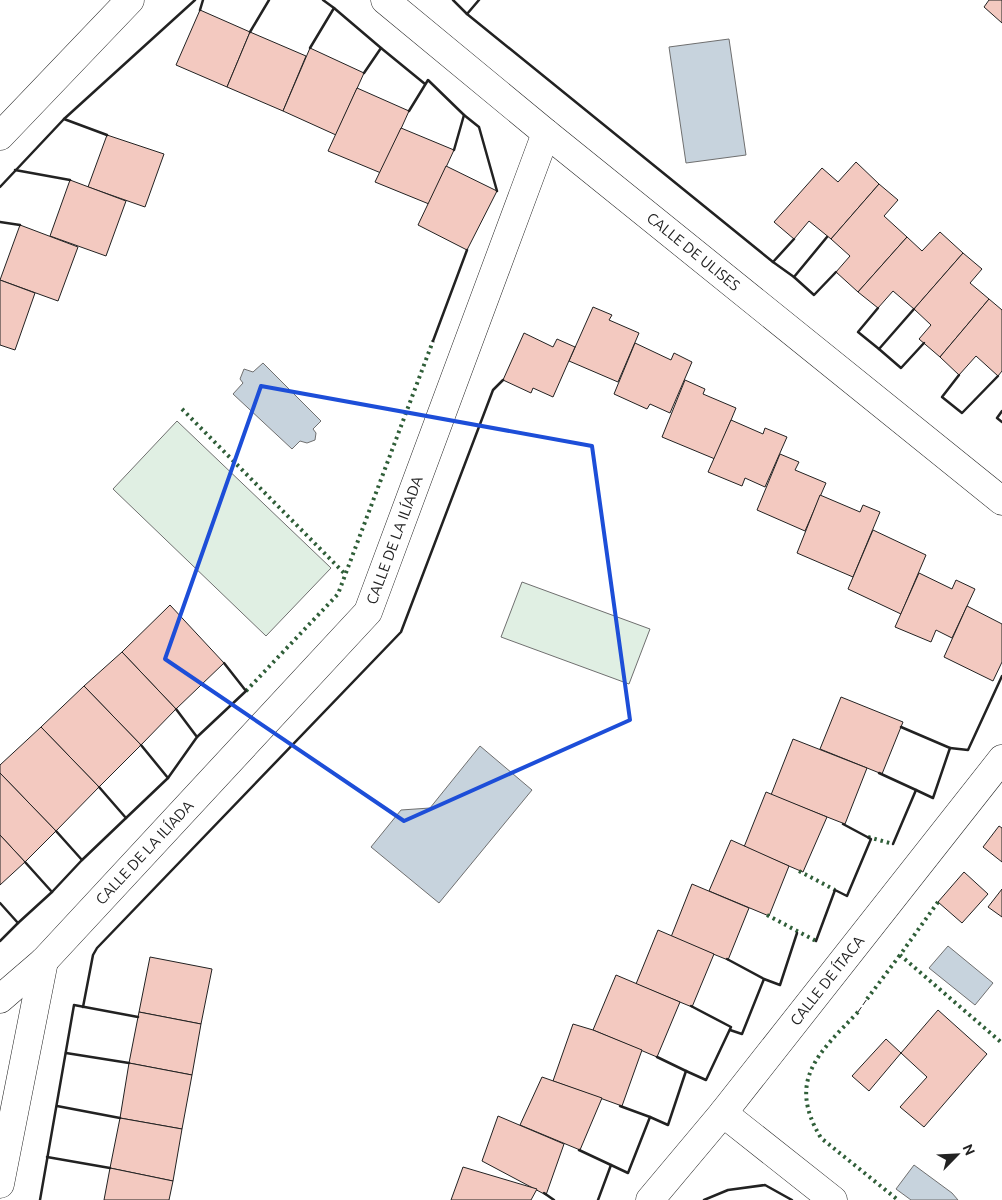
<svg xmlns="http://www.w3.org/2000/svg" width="1002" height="1200" viewBox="0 0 1002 1200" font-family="Ubuntu,sans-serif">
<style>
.green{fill:#e0efe3;stroke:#6f6f6f}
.water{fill:#c7d3dd;stroke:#6f6f6f}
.building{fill:#f3c9c0;stroke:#222}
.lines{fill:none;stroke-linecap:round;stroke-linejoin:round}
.minor-casing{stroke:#222;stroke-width:29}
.minor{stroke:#fff;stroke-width:28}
.hedge{stroke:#2f5e38;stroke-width:4;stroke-dasharray:2.5 4;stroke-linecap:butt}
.fence{stroke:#222;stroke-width:1;stroke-dasharray:6 2.5;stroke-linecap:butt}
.wall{stroke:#222;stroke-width:2.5}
.marked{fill:none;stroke:#1d4ed8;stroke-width:4;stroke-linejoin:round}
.labels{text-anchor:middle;stroke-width:4;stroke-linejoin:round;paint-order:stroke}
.street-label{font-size:15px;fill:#222;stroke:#fff}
</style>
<rect width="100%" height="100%" fill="#fff"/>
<g class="green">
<polygon points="177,421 331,568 266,636 113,489"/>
<polygon points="522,582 650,629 629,684 501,637"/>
</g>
<g class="water">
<polygon points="729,39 746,155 686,163 669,47"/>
<polygon points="263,363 321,421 313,429 316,433 315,440 307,443 300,441 292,449 233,394 243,383 240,379 244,369 253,372"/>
<polygon points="480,746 532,790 439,903 371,847 401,810 430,808"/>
<polygon points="948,946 993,983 975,1005 929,968"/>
<polygon points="914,1165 952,1193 958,1200 911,1200 896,1189"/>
</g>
<g class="building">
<polygon points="989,0 1002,0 1002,23 984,7"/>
<polygon points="200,10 250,32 227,87 176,65"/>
<polygon points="250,32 306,56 283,111 227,87"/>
<polygon points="310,48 364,73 336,135 283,111"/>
<polygon points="357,88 409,111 381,173 328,151"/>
<polygon points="401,128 454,150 429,204 375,182"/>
<polygon points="107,135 164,154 145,207 88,187"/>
<polygon points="856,162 879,184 831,239 809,221 794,239 774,222 822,168 838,182"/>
<polygon points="446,166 497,191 467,250 418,225"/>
<polygon points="70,180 126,201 106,256 50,236"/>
<polygon points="879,184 898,200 884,216 907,237 858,292 836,272 850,256 831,239"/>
<polygon points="20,225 78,247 58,301 0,280"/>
<polygon points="940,232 963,253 914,309 893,291 878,308 858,292 907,237 922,251"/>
<polygon points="963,253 982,269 970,283 989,299 940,357 919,339 931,325 914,309"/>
<polygon points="0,280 35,293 15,350 0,345"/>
<polygon points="989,299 1002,310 1002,371 998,376 976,356 959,375 940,357"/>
<polygon points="593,307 612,315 609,320 639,333 618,382 569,361"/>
<polygon points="524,333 553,347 557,339 575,347 553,397 533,388 531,393 503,380"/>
<polygon points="635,343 671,360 674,353 692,362 670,413 650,404 647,409 614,394"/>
<polygon points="685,380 705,389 703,394 736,408 715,459 662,437"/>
<polygon points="731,420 763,434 765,428 787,437 765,487 745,478 742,486 708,472"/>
<polygon points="780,454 799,462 795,470 826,483 805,531 757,510"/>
<polygon points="820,495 860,512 863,505 880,512 853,577 797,553"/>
<polygon points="873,530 926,555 901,614 848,589"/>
<polygon points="919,573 952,589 956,580 975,589 952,638 936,630 931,642 895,627"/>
<polygon points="170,605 224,663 176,709 122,652"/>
<polygon points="967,606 1002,624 1002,662 993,681 944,657"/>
<polygon points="122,652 176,709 141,745 84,686"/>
<polygon points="84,686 141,745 99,787 41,727"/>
<polygon points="841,697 903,722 882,774 820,749"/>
<polygon points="41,727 99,787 56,831 0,773 0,765"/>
<polygon points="793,739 867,768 845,824 771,795"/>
<polygon points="0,773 56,831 25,862 0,835"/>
<polygon points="766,792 827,817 803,872 744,847"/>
<polygon points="999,826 1002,828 1002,862 983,847"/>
<polygon points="0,835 25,862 0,885"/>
<polygon points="731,840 789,866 769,916 709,891"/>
<polygon points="964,872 988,894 962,923 938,902"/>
<polygon points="692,884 749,908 728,960 671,937"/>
<polygon points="1002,889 1002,917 988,907"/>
<polygon points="658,930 714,954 692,1007 636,984"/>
<polygon points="150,957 212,969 201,1024 139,1012"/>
<polygon points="616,975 680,1002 657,1057 593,1030"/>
<polygon points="938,1010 987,1054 924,1127 900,1107 927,1077 901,1053"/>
<polygon points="139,1012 201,1024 192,1075 129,1063"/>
<polygon points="573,1024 593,1030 642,1050 622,1106 553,1081"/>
<polygon points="886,1039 901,1053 869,1091 852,1076"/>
<polygon points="129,1063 192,1075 182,1129 120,1118"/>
<polygon points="542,1077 602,1098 580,1150 520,1125"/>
<polygon points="498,1116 564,1144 546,1195 482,1161"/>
<polygon points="120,1118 182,1129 173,1181 110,1168"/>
<polygon points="463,1167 537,1189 531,1200 451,1200"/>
<polygon points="110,1168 173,1181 169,1200 104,1200"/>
</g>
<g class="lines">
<g class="minor-casing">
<g id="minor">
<path id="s1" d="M385 0 546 133 1002 501"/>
<polyline points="0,136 130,0"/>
<path id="s2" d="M0 999 44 961 368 612 546 133"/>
<polyline points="723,1113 833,1200"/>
<polyline points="0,1184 44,961"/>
<path id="s3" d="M650 1200 723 1113 1002 759"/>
</g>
</g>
<use href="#minor" class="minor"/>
<g class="hedge">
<polyline points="182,409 346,575"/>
<polyline points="246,691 338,594 433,341"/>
<polyline points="868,837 893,844"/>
<polyline points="799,871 835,890"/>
<polyline points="938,902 900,955 1002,1043"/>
<polyline points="767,915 816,941"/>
<polyline points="867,999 900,955"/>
<path d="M858 1012C819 1053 786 1080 821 1138L898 1200"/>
</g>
<polyline class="fence" points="858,1012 867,999"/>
<g class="wall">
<polyline points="323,0 334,8"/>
<polyline points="453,0 467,14 479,0"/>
<polyline points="200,10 203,0"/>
<polyline points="467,14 773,262"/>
<polyline points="250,32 269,0"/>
<polyline points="310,48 334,8 381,48"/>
<polyline points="364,73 381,48 425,84"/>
<polyline points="409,111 428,80 464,115"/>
<polyline points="64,119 107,135"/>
<polyline points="454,150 464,115 479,127 497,191"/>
<polyline points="15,170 70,180"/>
<polyline points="0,187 64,119 195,0"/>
<polyline points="0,222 20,225"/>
<polyline points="827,237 794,277 814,295 836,272"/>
<polyline points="794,239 773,262 794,277"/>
<polyline points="878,308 858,332 879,349"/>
<polyline points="914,309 879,349 901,368 924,343"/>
<polyline points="433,341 467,250"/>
<polyline points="959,375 942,397 962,413 998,376"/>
<polyline points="1002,411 997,418 1002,422"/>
<polyline points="901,727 950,748 933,798 916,790"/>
<polyline points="197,737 246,691 224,663"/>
<polyline points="950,748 968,750 1002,676"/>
<polyline points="879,773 916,790 893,844"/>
<polyline points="168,778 197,737 176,709"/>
<polyline points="126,818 168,778 141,745"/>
<polyline points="82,860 126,818 99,787"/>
<polyline points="52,892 82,860 56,831"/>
<polyline points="0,903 18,923 0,941"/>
<polyline points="18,923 52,892 25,862"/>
<polyline points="816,941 835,890 847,896 871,839 843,824"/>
<polyline points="727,959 764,979 742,1034 730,1030"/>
<polyline points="764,979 780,985 797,933"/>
<polyline points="83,1007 93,955 97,948 401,632 493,390 503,380"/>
<polyline points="66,1053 129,1063"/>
<polyline points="686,1071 706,1080 731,1027 691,1006"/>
<polyline points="57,1106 120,1118"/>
<polyline points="650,1117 668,1125 686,1071 657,1057"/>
<polyline points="579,1150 611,1165 598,1200"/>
<polyline points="47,1157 110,1168"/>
<polyline points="611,1165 628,1173 650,1117 620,1106"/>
<polyline points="544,1193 554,1200"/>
<polyline points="40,1200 74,1005 138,1017"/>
<polyline points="704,1200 728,1190 765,1185 792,1200"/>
</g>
</g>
<path class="marked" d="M261 386 592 446 630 720 404 821 165 659Z"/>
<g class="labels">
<g class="street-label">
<text dy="5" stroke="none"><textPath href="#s1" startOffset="398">CALLE DE ULISES</textPath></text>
<text dy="5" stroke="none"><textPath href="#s2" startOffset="611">CALLE DE LA ILÍADA</textPath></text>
<text dy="5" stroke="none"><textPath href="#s2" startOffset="206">CALLE DE LA ILÍADA</textPath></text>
<text dy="5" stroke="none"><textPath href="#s3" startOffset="282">CALLE DE ÍTACA</textPath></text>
</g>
</g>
<g transform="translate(957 1155) rotate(66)" stroke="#ffffff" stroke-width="4" paint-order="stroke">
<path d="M0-4L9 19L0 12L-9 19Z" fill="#222222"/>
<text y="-8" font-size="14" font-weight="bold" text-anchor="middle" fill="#222222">N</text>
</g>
</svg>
